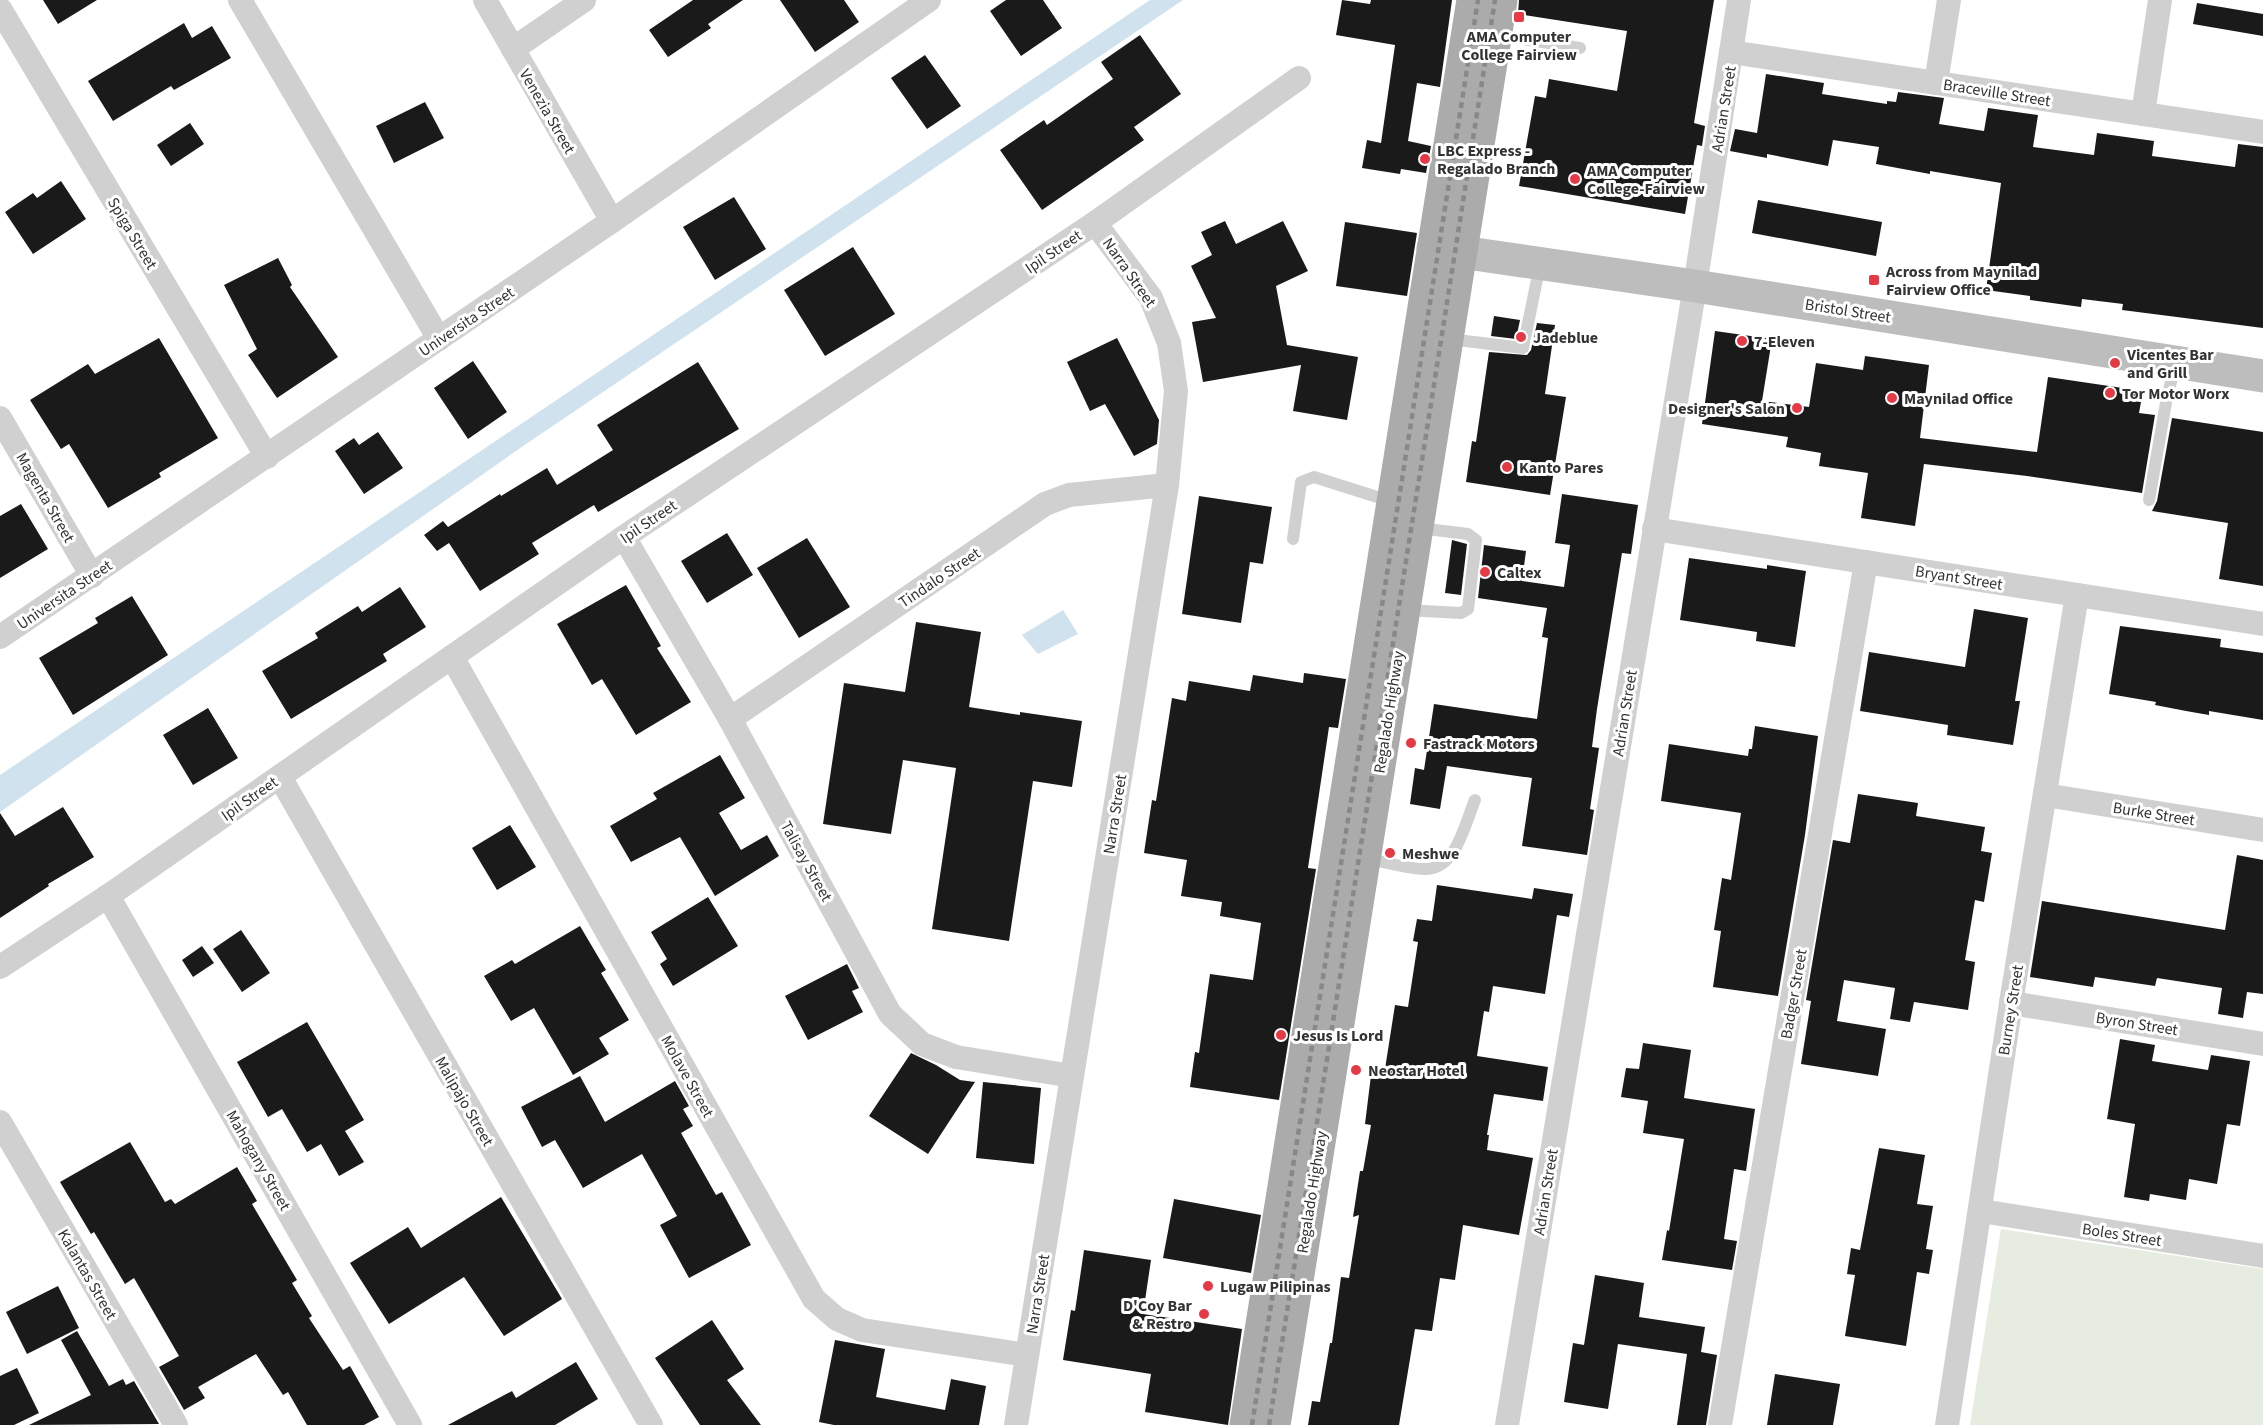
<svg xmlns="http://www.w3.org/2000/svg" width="2263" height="1425" viewBox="0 0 2263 1425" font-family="'Source Sans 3',sans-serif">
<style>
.green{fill:#e6ecdf}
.water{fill:#cfe2ee}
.building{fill:#1a1a1a}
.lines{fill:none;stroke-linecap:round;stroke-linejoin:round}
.lane{stroke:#d0d0d0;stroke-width:12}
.street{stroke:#d0d0d0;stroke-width:24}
.secondary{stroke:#bdbdbd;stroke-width:33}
.primary{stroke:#ababab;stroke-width:33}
.rail{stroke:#888;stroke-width:4.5;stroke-dasharray:6 4.5;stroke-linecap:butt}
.poi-dot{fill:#e63946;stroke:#fff;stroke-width:2}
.labels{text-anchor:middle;stroke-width:6;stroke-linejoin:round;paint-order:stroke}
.poi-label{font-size:16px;font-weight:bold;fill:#333;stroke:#fff;text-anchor:start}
.street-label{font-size:16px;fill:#333;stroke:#fff}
</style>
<rect width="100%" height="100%" fill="#fff"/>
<polygon class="green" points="2001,1229 2263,1269 2263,1425 1970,1425"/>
<g class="water">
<polygon points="1150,0 1183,0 526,444 0,812 0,775"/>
<polygon points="1063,610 1078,634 1038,654 1022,635"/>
</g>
<g class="building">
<polygon points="43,0 97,0 58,24"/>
<polygon points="693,0 743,0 708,24 711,28 668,57 649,30"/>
<polygon points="780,0 844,0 859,22 815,52"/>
<polygon points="1006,0 1043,0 1062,28 1021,56 990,11"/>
<polygon points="1342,0 1370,4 1371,0 1452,0 1440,87 1417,83 1408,141 1431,146 1426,173 1401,169 1400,174 1362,168 1367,140 1381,143 1395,45 1336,35"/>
<polygon points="1519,0 1714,0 1694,123 1705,126 1702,146 1697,145 1685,214 1519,186 1535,96 1546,98 1549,79 1617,91 1627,31 1518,14"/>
<polygon points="2197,3 2263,14 2263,36 2193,24"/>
<polygon points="184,23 192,38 212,26 231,58 174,90 171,86 113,121 88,81"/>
<polygon points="1140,35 1181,94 1134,127 1144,140 1042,210 1000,150 1044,120 1047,125 1113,79 1101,62"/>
<polygon points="925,55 961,106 927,129 891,78"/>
<polygon points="1766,74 1824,83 1822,94 1887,104 1887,101 1896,102 1898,92 1944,98 1939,124 1984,131 1988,108 2038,115 2033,147 2094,155 2097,133 2154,141 2152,156 2235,167 2238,144 2263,147 2263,328 2122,310 2123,304 2082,299 2081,307 2030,300 2030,296 1986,290 2001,183 1930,171 1930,174 1876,164 1879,147 1833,140 1828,166 1767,154 1767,158 1730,151 1735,129 1757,133"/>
<polygon points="425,102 444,138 394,163 376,126"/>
<polygon points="190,123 204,144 171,166 157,145"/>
<polygon points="61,181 86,219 33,254 5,212 33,193 37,198"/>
<polygon points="734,197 766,249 715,280 683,227"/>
<polygon points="1758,200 1882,222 1876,256 1752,233"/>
<polygon points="1225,221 1236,244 1283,221 1308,271 1276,286 1287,345 1358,357 1347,420 1293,411 1301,365 1203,382 1192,322 1216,318 1191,266 1212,255 1201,232"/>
<polygon points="1345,222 1417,233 1407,296 1336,286"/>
<polygon points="853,247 895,314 825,356 784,290"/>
<polygon points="278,258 292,285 290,287 338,357 277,398 248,355 257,349 224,285"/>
<polygon points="1494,316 1520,320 1516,339 1491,336"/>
<polygon points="1537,323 1555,325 1545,394 1566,397 1550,495 1466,482 1472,441 1476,442 1489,352 1527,355 1531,350"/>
<polygon points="1715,331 1772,339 1762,401 1809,407 1816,363 1863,370 1865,356 1929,365 1920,438 2037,452 2048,377 2143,391 2139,413 2155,415 2142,493 2027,476 1924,464 1915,526 1861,518 1868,473 1819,466 1821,453 1786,447 1788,437 1702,424"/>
<polygon points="159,338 218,438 159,473 161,477 108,508 69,444 61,449 30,400 88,364 95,374"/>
<polygon points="1117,338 1159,420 1157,444 1134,456 1105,404 1090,411 1067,362"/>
<polygon points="473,361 507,412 468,439 434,388"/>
<polygon points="698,362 739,429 598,512 594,505 532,543 539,554 480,591 449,543 437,551 424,535 443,521 448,527 500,494 501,496 547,468 557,485 613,450 597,425"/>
<polygon points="2172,418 2263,432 2263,586 2219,579 2228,523 2152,511 2157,501"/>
<polygon points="378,432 403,468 364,494 335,451 354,438 359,445"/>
<polygon points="1562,494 1638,505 1631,554 1622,553 1597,709 1592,747 1599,748 1590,809 1594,810 1587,855 1522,846 1532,778 1447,766 1440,809 1410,804 1415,768 1424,770 1434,704 1537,719 1548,638 1542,637 1547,608 1478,598 1484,545 1526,551 1522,581 1564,587 1570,545 1555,543"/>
<polygon points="1199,496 1272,507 1263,564 1250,562 1241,623 1182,614"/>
<polygon points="21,504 48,549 0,578 0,516"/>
<polygon points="727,533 753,575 707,603 681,561"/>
<polygon points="807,538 850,607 799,638 757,568"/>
<polygon points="1452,540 1467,544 1461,595 1445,593"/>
<polygon points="1689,558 1767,569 1767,565 1806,571 1795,647 1756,641 1757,632 1680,620"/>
<polygon points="626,585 661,646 657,648 691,702 636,735 602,679 592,685 557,624"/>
<polygon points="400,587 426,627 383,654 387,661 291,719 262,671 318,638 315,633 358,606 362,612"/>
<polygon points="132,596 168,655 73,715 39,658 98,623 95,618"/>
<polygon points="1974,609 2028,618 2015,701 2020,701 2013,745 1947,735 1948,725 1860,711 1869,652 1965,667"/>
<polygon points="916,622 981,632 969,707 1020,715 1020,712 1082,721 1072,787 1033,781 1009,941 932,929 956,768 903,760 891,834 823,824 844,683 905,692"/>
<polygon points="2120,626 2221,639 2220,647 2263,653 2263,720 2209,711 2209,715 2186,711 2155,705 2156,702 2109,694"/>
<polygon points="1304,673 1346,679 1338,728 1329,727 1308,868 1316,869 1279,1100 1190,1087 1195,1052 1199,1053 1210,974 1253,980 1261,923 1220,916 1222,902 1181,896 1187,860 1144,853 1152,800 1156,801 1172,698 1186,701 1189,681 1250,691 1253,675 1303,683"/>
<polygon points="208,708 238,758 193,785 163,735"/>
<polygon points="1755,726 1818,736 1805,835 1778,996 1713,987 1721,931 1714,930 1722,878 1731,880 1741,813 1661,801 1669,744 1748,756 1749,749 1752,749"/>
<polygon points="720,755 745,798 719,813 741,850 767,835 779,856 715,896 680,837 631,862 610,826 657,799 653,793"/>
<polygon points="1858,794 1918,803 1916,816 1985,827 1981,851 1992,853 1984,902 1975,900 1965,960 1975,962 1968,1010 1914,1002 1910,1022 1890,1019 1895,988 1844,980 1837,1021 1886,1029 1878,1076 1801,1064 1811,1001 1806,1000 1833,840 1850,843"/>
<polygon points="63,807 94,857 48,884 49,886 0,918 0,813 15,836"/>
<polygon points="510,825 536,867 497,890 472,848"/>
<polygon points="2237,855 2263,860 2263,994 2247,992 2243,1018 2218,1014 2222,988 2157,978 2155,986 2095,977 2093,987 2030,977 2042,901 2225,930"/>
<polygon points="1437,885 1532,899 1534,888 1573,894 1569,917 1557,915 1545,994 1493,986 1489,1012 1484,1011 1477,1056 1548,1067 1543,1101 1494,1094 1487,1135 1489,1135 1487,1150 1533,1158 1519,1235 1463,1225 1455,1280 1440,1278 1432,1331 1415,1329 1399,1425 1308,1425 1312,1401 1320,1402 1330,1343 1332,1343 1341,1277 1349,1278 1359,1215 1353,1217 1360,1171 1363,1171 1371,1125 1365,1124 1372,1067 1385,1069 1395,1005 1408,1007 1418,942 1413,941 1417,919 1432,921"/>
<polygon points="708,897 738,946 673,986 660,964 667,959 651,932"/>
<polygon points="580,926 606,970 601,973 629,1020 599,1038 609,1054 573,1075 534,1008 511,1021 484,976 512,960 515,964"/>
<polygon points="241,930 270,973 242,992 213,949"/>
<polygon points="202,946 214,963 193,977 182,960"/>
<polygon points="847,964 859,988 852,991 863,1012 808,1040 785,996"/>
<polygon points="307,1022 364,1120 345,1131 364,1162 339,1176 321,1144 307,1152 282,1109 268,1117 237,1062"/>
<polygon points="2120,1039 2155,1045 2152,1061 2208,1070 2211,1055 2250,1061 2240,1126 2227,1124 2217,1184 2189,1179 2186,1200 2150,1194 2149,1201 2124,1197 2135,1124 2107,1119"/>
<polygon points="1643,1043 1691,1050 1684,1098 1755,1109 1746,1171 1734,1169 1724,1239 1737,1241 1732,1270 1662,1260 1667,1230 1669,1231 1684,1139 1643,1133 1648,1101 1621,1097 1626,1068 1639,1069"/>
<polygon points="911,1053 936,1065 960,1080 975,1082 928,1154 869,1116"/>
<polygon points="580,1076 605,1122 675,1081 689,1106 683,1109 693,1126 681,1133 716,1195 722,1192 751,1245 689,1278 660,1225 677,1216 642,1154 583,1188 555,1140 542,1147 521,1107"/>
<polygon points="983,1082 1041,1088 1034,1164 976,1158"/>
<polygon points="130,1142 165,1202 171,1199 175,1204 237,1167 257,1201 252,1204 297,1280 292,1283 312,1316 309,1318 343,1370 350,1366 379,1417 364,1425 307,1425 288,1392 283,1395 256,1354 198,1387 205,1398 184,1410 159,1367 179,1356 134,1278 125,1284 94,1232 91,1234 60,1182"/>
<polygon points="1879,1148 1925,1155 1917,1204 1933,1206 1926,1249 1933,1250 1929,1274 1917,1272 1906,1346 1845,1336 1855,1275 1847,1274 1851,1248 1860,1250"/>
<polygon points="501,1197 562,1299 504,1336 464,1277 389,1324 350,1263 408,1227 421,1248"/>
<polygon points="1174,1199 1261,1215 1251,1273 1163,1258"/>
<polygon points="1084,1250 1151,1260 1143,1314 1242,1329 1228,1425 1145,1412 1151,1374 1063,1360 1071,1310 1075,1311"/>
<polygon points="1595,1275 1644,1283 1639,1317 1705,1327 1701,1352 1717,1355 1706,1425 1677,1425 1687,1354 1618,1344 1608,1409 1564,1402 1573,1343 1584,1345"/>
<polygon points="58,1286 79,1328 27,1354 6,1312"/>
<polygon points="712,1320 744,1369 727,1380 761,1425 700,1425 655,1358"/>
<polygon points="77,1331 109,1386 123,1379 126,1385 134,1381 159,1424 29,1425 91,1395 61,1340"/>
<polygon points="835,1340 885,1349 876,1397 945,1410 951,1379 986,1386 979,1425 834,1425 819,1422"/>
<polygon points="576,1362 598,1399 555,1425 448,1425 512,1391 516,1398"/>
<polygon points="17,1368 39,1413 14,1425 0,1425 0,1376"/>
<polygon points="1775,1374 1840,1384 1833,1425 1767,1425"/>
</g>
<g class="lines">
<g class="lane">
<polyline points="1497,35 1580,48"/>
<polyline points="1449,339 1523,348 1540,265"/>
<polyline points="2149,500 2167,397 2176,363"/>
<polyline points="1293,539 1301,482 1314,477 1393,502"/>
<polyline points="1405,610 1461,613 1468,609 1476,540 1468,534 1419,528"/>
<path d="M1365 858C1380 861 1412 870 1426 869 1457 868 1465 823 1475 800"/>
</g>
<g class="street">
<polyline points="240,0 439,339"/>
<polyline points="485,0 612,221"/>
<polyline points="0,9 267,457"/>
<polyline points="513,49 584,0"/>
<polyline points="1731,52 2263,132"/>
<polyline points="1936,83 1949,0"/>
<polyline points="2143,114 2160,0"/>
<polyline points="0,418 92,576"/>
<polyline points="1654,529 2263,624"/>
<polyline points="624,537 730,719 890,1014 922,1044 956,1057 1072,1076"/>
<polyline points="0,637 612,221 929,0"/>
<polyline points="452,657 814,1299 837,1319 862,1330 1027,1355"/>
<polyline points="730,719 1045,504 1069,495 1167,485"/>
<polyline points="280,777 651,1425"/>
<polyline points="2045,795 2263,830"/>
<polyline points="108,896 410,1425"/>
<polyline points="0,967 108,896 624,537 1095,223 1299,78"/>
<polyline points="2011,1003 2263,1044"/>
<polyline points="0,1122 176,1425"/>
<polyline points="1981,1211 2263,1256"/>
<polyline points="1016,1425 1167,485 1176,391 1169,343 1151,298 1095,223"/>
<polyline points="1507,1425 1695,286 1739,0"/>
<polyline points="1720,1425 1866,562"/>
<polyline points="1947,1425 2011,1003 2077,595"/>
</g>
<polyline class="secondary" points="1433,248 1695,286 2263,376"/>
<g class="primary">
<polyline points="1246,1425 1473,0"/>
<polyline points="1274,1425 1501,0"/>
</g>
<g class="rail">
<polyline points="1252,1425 1478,0"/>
<polyline points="1269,1425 1495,0"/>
</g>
</g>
<g class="poi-dot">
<rect x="1513" y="11" width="12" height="12" rx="3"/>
<circle cx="1425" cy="159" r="6"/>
<circle cx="1575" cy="179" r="6"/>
<rect x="1868" y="274" width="12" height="12" rx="3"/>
<circle cx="1521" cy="337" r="6"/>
<circle cx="1742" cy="341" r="6"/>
<circle cx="2115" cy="363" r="6"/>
<circle cx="2110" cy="393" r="6"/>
<circle cx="1892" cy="398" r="6"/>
<circle cx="1797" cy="408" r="6"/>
<circle cx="1507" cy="467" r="6"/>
<circle cx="1485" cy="572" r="6"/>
<circle cx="1411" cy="743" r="6"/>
<circle cx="1390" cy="853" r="6"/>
<circle cx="1281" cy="1035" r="6"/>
<circle cx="1356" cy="1070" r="6"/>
<circle cx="1208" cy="1286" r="6"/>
<circle cx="1204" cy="1314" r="6"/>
</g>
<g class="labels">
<g class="poi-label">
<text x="1519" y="42" text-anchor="middle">AMA Computer<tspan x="1519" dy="18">College Fairview</tspan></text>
<text x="1437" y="156">LBC Express -<tspan x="1437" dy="18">Regalado Branch</tspan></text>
<text x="1587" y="176">AMA Computer<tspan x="1587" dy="18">College-Fairview</tspan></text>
<text x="1886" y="277">Across from Maynilad<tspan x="1886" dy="18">Fairview Office</tspan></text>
<text x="1533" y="343">Jadeblue</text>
<text x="1754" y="347">7-Eleven</text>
<text x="2127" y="360">Vicentes Bar<tspan x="2127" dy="18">and Grill</tspan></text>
<text x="2122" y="399">Tor Motor Worx</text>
<text x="1904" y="404">Maynilad Office</text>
<text x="1785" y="414" text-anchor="end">Designer's Salon</text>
<text x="1519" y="473">Kanto Pares</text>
<text x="1497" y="578">Caltex</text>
<text x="1423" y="749">Fastrack Motors</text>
<text x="1402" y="859">Meshwe</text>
<text x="1293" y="1041">Jesus Is Lord</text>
<text x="1368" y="1076">Neostar Hotel</text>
<text x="1220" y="1292">Lugaw Pilipinas</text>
<text x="1192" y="1311" text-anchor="end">D'Coy Bar<tspan x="1192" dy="18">&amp; Restro</tspan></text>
</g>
<g class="street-label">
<text transform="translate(1997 92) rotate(9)" y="6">Braceville Street</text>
<text transform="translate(1723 109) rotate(-81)" y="6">Adrian Street</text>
<text transform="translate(548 111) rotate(60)" y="6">Venezia Street</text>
<text transform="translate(133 233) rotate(59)" y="6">Spiga Street</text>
<text transform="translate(1053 251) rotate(-34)" y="6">Ipil Street</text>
<text transform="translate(1130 272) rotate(55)" y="6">Narra Street</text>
<text transform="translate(1848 310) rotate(9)" y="6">Bristol Street</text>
<text transform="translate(466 321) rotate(-34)" y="6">Universita Street</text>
<text transform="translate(46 497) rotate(60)" y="6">Magenta Street</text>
<text transform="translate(648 521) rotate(-34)" y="6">Ipil Street</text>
<text transform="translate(939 577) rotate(-34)" y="6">Tindalo Street</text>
<text transform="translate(1959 577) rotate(9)" y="6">Bryant Street</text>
<text transform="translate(64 594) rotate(-34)" y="6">Universita Street</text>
<text transform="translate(1388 712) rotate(-81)" y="6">Regalado Highway</text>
<text transform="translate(1624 713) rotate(-81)" y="6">Adrian Street</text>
<text transform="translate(249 798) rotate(-35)" y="6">Ipil Street</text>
<text transform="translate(2154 813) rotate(9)" y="6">Burke Street</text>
<text transform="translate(1114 814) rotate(-81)" y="6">Narra Street</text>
<text transform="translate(807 861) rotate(61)" y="6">Talisay Street</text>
<text transform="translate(1793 994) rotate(-80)" y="6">Badger Street</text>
<text transform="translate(2010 1010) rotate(-81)" y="6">Burney Street</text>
<text transform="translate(2137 1023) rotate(9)" y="6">Byron Street</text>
<text transform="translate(688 1076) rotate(61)" y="6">Molave Street</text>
<text transform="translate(465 1101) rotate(60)" y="6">Malipajo Street</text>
<text transform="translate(259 1160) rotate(60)" y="6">Mahogany Street</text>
<text transform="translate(1311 1192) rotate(-81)" y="6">Regalado Highway</text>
<text transform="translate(1545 1192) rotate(-81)" y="6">Adrian Street</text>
<text transform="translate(2122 1234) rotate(9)" y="6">Boles Street</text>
<text transform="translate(88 1274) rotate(60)" y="6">Kalantas Street</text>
<text transform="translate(1037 1294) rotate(-81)" y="6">Narra Street</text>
</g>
</g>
</svg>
